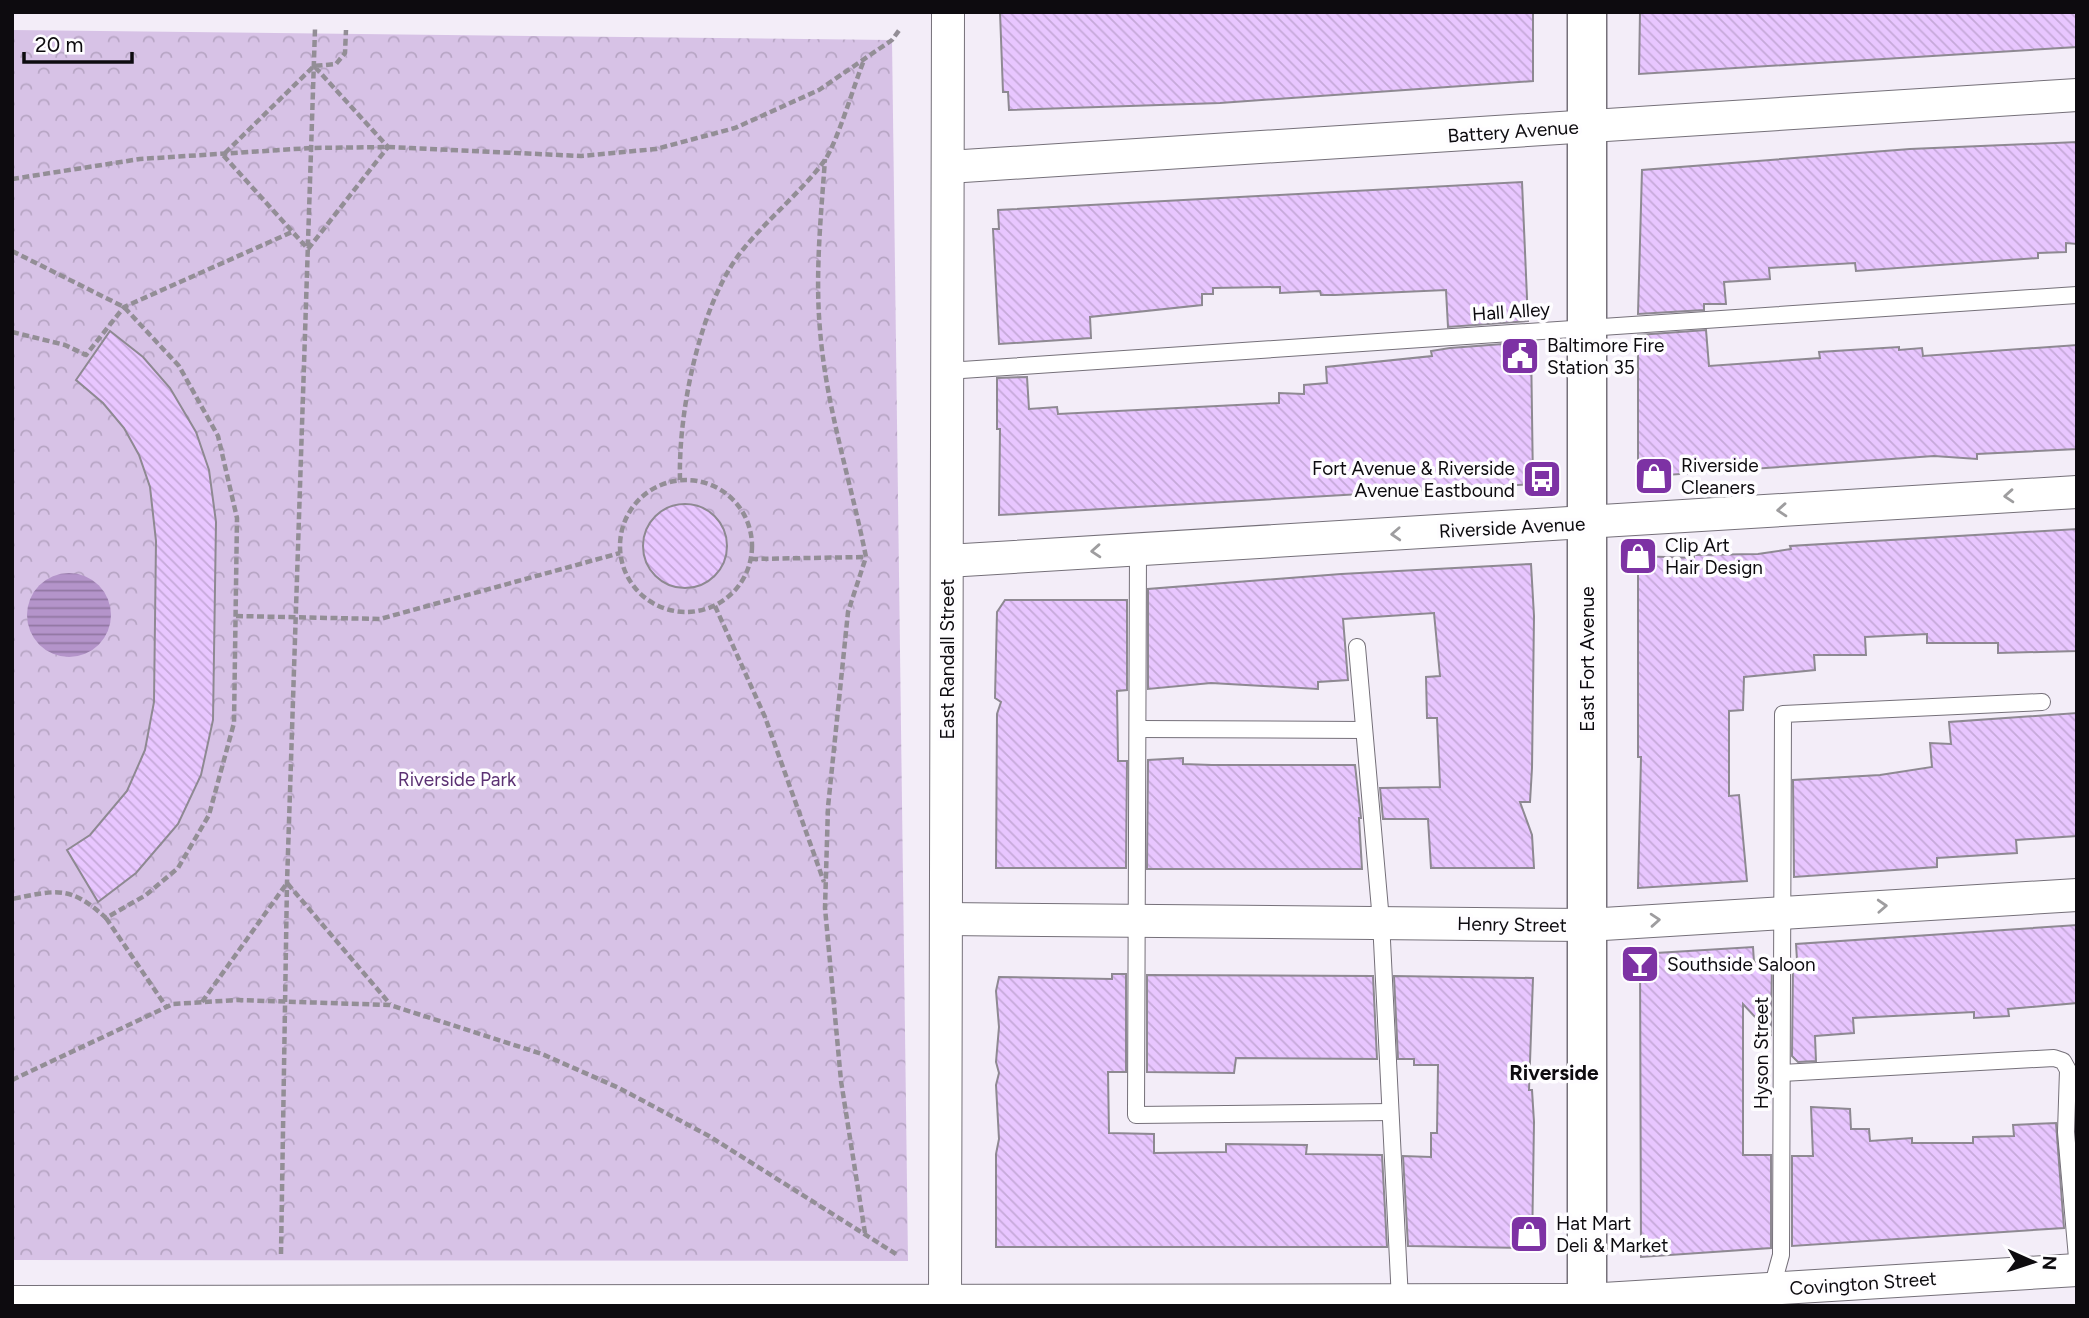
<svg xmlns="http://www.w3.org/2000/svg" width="2089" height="1318" viewBox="0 0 2089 1318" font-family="Figtree,sans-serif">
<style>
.forest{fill:url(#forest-crowns)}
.water{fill:url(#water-rules)}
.building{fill:url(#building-back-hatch);stroke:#8e8992;stroke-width:2}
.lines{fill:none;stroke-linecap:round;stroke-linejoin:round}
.service-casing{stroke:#757079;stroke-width:18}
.minor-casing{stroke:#757079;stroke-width:34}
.tertiary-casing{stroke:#757079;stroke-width:41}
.path{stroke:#938e96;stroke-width:4.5;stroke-dasharray:7 3.5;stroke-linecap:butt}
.service{stroke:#fff;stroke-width:16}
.minor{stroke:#fff;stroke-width:32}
.tertiary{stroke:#fff;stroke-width:38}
.oneway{stroke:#9e9d9f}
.labels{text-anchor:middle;stroke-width:7;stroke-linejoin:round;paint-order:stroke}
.street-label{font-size:19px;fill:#0d0b0f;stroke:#fefdff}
.poi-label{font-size:19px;fill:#0d0b0f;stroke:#fefdff;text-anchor:start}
.park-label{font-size:19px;fill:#5b3173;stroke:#fefdff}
.neighbourhood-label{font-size:21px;font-weight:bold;fill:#0d0b0f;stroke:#fefdff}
</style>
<defs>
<pattern id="forest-crowns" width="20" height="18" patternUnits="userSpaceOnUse" patternTransform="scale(1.75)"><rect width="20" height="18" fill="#d7c2e6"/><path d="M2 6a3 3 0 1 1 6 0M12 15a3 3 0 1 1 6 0" fill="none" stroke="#b7a5c4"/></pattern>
<pattern id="water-rules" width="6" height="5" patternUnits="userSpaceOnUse" patternTransform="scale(1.75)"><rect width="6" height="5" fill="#b494ca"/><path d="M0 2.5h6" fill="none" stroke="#9177a2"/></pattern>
<pattern id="building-back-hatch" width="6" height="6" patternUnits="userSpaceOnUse" patternTransform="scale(1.75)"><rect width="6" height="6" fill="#e8c6ff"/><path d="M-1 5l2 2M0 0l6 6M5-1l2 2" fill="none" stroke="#c6a9d9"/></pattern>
</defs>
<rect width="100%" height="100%" fill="#f3edf8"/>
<polygon class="forest" points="12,30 892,40 908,1261 12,1260"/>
<circle class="water" cx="69" cy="615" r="42"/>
<g class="building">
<polygon points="1000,12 1533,12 1533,81 1220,103 1009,110 1008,92 1003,92"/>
<polygon points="1640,12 2077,12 2077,47 1639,74"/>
<polygon points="2077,142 2077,244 2066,243 2066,252 2038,253 2038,258 1856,271 1855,263 1769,268 1770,279 1724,282 1726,304 1704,304 1704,310 1638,314 1642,170 1910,149"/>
<polygon points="1522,182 1528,321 1448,327 1446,290 1335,295 1321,295 1320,291 1280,293 1280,287 1213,288 1213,294 1202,294 1202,305 1090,317 1091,338 999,344 993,229 999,229 998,210"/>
<polygon points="1706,330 1709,366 1820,358 1819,352 1899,347 1899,350 1922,348 1923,356 2077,345 2077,449 1977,454 1977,459 1934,456 1638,477 1638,335"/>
<polygon points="110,331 143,357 170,388 196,432 209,470 216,522 213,720 201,775 178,824 136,873 98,902 67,850 90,835 127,791 145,750 154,702 156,541 150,487 139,455 124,428 103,403 76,380"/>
<polygon points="1529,342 1531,344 1533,484 999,515 1000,429 997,429 997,378 1027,377 1029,409 1057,407 1058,414 1279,403 1279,393 1304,394 1304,385 1327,383 1326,367 1432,356 1431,351 1450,348"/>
<circle cx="685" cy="546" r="42"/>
<polygon points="2077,529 2077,651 1998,653 1998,643 1927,643 1927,634 1865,637 1866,655 1814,655 1815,670 1744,677 1743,710 1729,711 1729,796 1739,795 1747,881 1638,888 1641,757 1638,757 1638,556 1694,558 1694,555 1758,554 1791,549 1790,546"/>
<polygon points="1531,564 1534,616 1532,768 1530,802 1520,802 1532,835 1534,868 1431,868 1428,819 1383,819 1380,788 1440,787 1437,718 1427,718 1426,677 1440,676 1434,613 1343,619 1348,680 1318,682 1318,689 1211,683 1148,689 1148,589 1341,574"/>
<polygon points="1005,600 1127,600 1127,690 1117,691 1118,761 1127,761 1126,868 996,868 997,714 1001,702 995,698 997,612"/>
<polygon points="2077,713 2077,836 2016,840 2017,853 1937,858 1937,867 1794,877 1793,780 1880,775 1932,767 1930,743 1951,744 1949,722"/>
<polygon points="1183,758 1183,764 1212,765 1355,765 1361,818 1359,818 1362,869 1147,869 1148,760"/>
<polygon points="2077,925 2077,1003 2008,1009 2009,1016 1974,1018 1974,1012 1853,1018 1854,1033 1815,1036 1816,1061 1798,1062 1792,1056 1793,960 1797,960 1796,944"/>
<polygon points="1753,947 1754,962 1772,961 1771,1034 1743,1004 1743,1155 1771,1155 1771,1248 1641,1257 1640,954"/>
<polygon points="1112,974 1126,974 1126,1072 1108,1072 1109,1133 1154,1134 1154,1153 1226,1152 1226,1144 1307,1145 1306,1154 1382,1155 1387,1247 996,1247 996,1154 999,1139 996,1085 999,1073 996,1062 999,1027 996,991 999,977 1112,979"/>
<polygon points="1147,975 1373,976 1377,1059 1236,1058 1234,1073 1147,1072"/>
<polygon points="1394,976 1533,978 1529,1090 1532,1090 1534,1122 1532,1248 1408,1246 1403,1156 1431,1157 1431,1133 1437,1133 1438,1065 1414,1065 1414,1059 1398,1059"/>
<polygon points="1811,1107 1850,1109 1851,1129 1869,1129 1870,1141 1912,1138 1912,1143 1973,1143 1973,1137 2014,1136 2013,1125 2056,1123 2064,1228 1792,1246 1792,1156 1813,1156"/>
</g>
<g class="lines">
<g class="service-casing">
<g id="service">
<polyline points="947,371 2077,295"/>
<polyline points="1138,548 1136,1115 1390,1112"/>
<polyline points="1357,647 1381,921 1400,1300"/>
<polyline points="1138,729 1364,730"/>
<polyline points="1782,1073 2054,1058 2063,1061 2068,1070 2066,1132 2077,1258"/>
<polyline points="1767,1306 1781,1255 1783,714 2042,702"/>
</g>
</g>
<g class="minor-casing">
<g id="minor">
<polyline points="948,167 2077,95"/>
<polyline points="947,561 2077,492"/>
<polyline points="946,919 1587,925 2077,895"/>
<polyline points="12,1302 1587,1300 2077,1270"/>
<polyline points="945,1306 948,12"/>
</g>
</g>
<g class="tertiary-casing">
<polyline id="tertiary" points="1587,1306 1587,12"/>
</g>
<g class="path">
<polyline points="315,67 388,147 308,249 223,155 314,66 336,64 345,53 346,30"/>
<polyline points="12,179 140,159 311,148 388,147 581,156 656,149 735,128 819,90 892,40 900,29"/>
<path d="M12 251 124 307 179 366 218 436 237 518 234 723 209 815 178 868 146 895 106 918C70 885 57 890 12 899"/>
<polyline points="12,332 65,345 86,355 124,307 292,232"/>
<path d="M680 480C678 412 700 300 745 247 769 218 803 190 825 160 838 140 854 85 864 60"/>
<circle cx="686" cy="546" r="66"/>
<path d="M751 559 866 557C851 482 826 407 820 330 815 273 821 216 825 159"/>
<polyline points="715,606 765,717 824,882"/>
<polyline points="236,616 380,619 620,553"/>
<polyline points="106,918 167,1008"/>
<polyline points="202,1002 287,883 390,1004"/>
<polyline points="12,1080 173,1004 237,1000 390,1005 542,1054 619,1088 709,1136 896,1254"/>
<polyline points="865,1233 841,1081 825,908 828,807 848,612 866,557"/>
<polyline points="281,1254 287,883 315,29"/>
</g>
<use href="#service" class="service"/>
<use href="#minor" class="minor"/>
<use href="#tertiary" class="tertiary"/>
</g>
<defs><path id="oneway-chevron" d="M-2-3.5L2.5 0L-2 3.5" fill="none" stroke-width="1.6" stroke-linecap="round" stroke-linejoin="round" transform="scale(1.75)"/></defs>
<g class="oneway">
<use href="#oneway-chevron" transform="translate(2009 496) rotate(176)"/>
<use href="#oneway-chevron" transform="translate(1782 510) rotate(176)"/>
<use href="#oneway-chevron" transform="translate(1396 534) rotate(177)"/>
<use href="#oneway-chevron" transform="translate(1096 551) rotate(176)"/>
<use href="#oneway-chevron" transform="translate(1882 906) rotate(-3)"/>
<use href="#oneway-chevron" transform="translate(1655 920) rotate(-4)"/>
</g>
<defs>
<g id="civic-square" transform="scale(2.0125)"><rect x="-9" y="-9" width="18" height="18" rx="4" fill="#7d32a4" stroke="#fefdff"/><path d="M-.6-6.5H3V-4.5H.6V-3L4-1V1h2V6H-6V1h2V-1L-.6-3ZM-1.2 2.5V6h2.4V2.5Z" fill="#fff"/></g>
<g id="shop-square" transform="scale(2.0125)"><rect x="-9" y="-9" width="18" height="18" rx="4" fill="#7d32a4" stroke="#fefdff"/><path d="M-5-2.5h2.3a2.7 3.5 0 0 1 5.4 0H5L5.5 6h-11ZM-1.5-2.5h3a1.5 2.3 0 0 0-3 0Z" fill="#fff"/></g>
<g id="bus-square" transform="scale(2.0125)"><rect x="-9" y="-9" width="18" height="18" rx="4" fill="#7d32a4" stroke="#fefdff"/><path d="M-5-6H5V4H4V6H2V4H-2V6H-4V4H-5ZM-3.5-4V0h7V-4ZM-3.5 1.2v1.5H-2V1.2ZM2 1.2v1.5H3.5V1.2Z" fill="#fff"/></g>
<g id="bar-square" transform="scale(2.0125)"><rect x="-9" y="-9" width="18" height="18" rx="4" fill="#7d32a4" stroke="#fefdff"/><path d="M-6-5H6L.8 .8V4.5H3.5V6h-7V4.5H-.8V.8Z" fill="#fff"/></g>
</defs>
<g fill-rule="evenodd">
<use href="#civic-square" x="1520" y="356"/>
<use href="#shop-square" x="1654" y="476"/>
<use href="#bus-square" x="1542" y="479"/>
<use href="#shop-square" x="1638" y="556"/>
<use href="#bar-square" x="1640" y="964"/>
<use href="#shop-square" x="1529" y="1234"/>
</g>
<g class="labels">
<g class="street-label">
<text transform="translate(1513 131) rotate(-4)" y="7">Battery Avenue</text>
<text transform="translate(1511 311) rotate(-4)" y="7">Hall Alley</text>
<text transform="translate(1512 527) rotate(-3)" y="7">Riverside Avenue</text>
<text transform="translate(947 659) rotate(-90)" y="7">East Randall Street</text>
<text transform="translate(1587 659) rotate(-90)" y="7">East Fort Avenue</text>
<text transform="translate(1512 924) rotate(1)" y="7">Henry Street</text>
<text transform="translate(1761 1053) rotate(-90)" y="7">Hyson Street</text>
<text transform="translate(1863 1283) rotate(-4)" y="7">Covington Street</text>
</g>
<g class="poi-label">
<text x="1547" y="352">Baltimore Fire<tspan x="1547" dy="22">Station 35</tspan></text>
<text x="1681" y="472">Riverside<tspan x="1681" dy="22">Cleaners</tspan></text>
<text x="1515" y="475" text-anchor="end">Fort Avenue &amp; Riverside<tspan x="1515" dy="22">Avenue Eastbound</tspan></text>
<text x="1665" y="552">Clip Art<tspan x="1665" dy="22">Hair Design</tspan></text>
<text x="1667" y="971">Southside Saloon</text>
<text x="1556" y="1230">Hat Mart<tspan x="1556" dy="22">Deli &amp; Market</tspan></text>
</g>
<g class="park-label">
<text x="457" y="786">Riverside Park</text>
</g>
<g class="neighbourhood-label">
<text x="1554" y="1080">Riverside</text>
</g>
</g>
<rect width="2089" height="1318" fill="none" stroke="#0d0b0f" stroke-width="28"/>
<g transform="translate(2033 1262) rotate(93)" stroke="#fefdff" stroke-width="5" paint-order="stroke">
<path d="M0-5L12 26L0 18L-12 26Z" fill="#0d0b0f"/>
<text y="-10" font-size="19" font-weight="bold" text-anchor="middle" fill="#0d0b0f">N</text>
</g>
<path d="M24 52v10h108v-10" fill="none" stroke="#0d0b0f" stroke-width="3.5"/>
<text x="35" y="52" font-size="21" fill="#0d0b0f" stroke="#fefdff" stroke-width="5" paint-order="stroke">20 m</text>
</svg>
